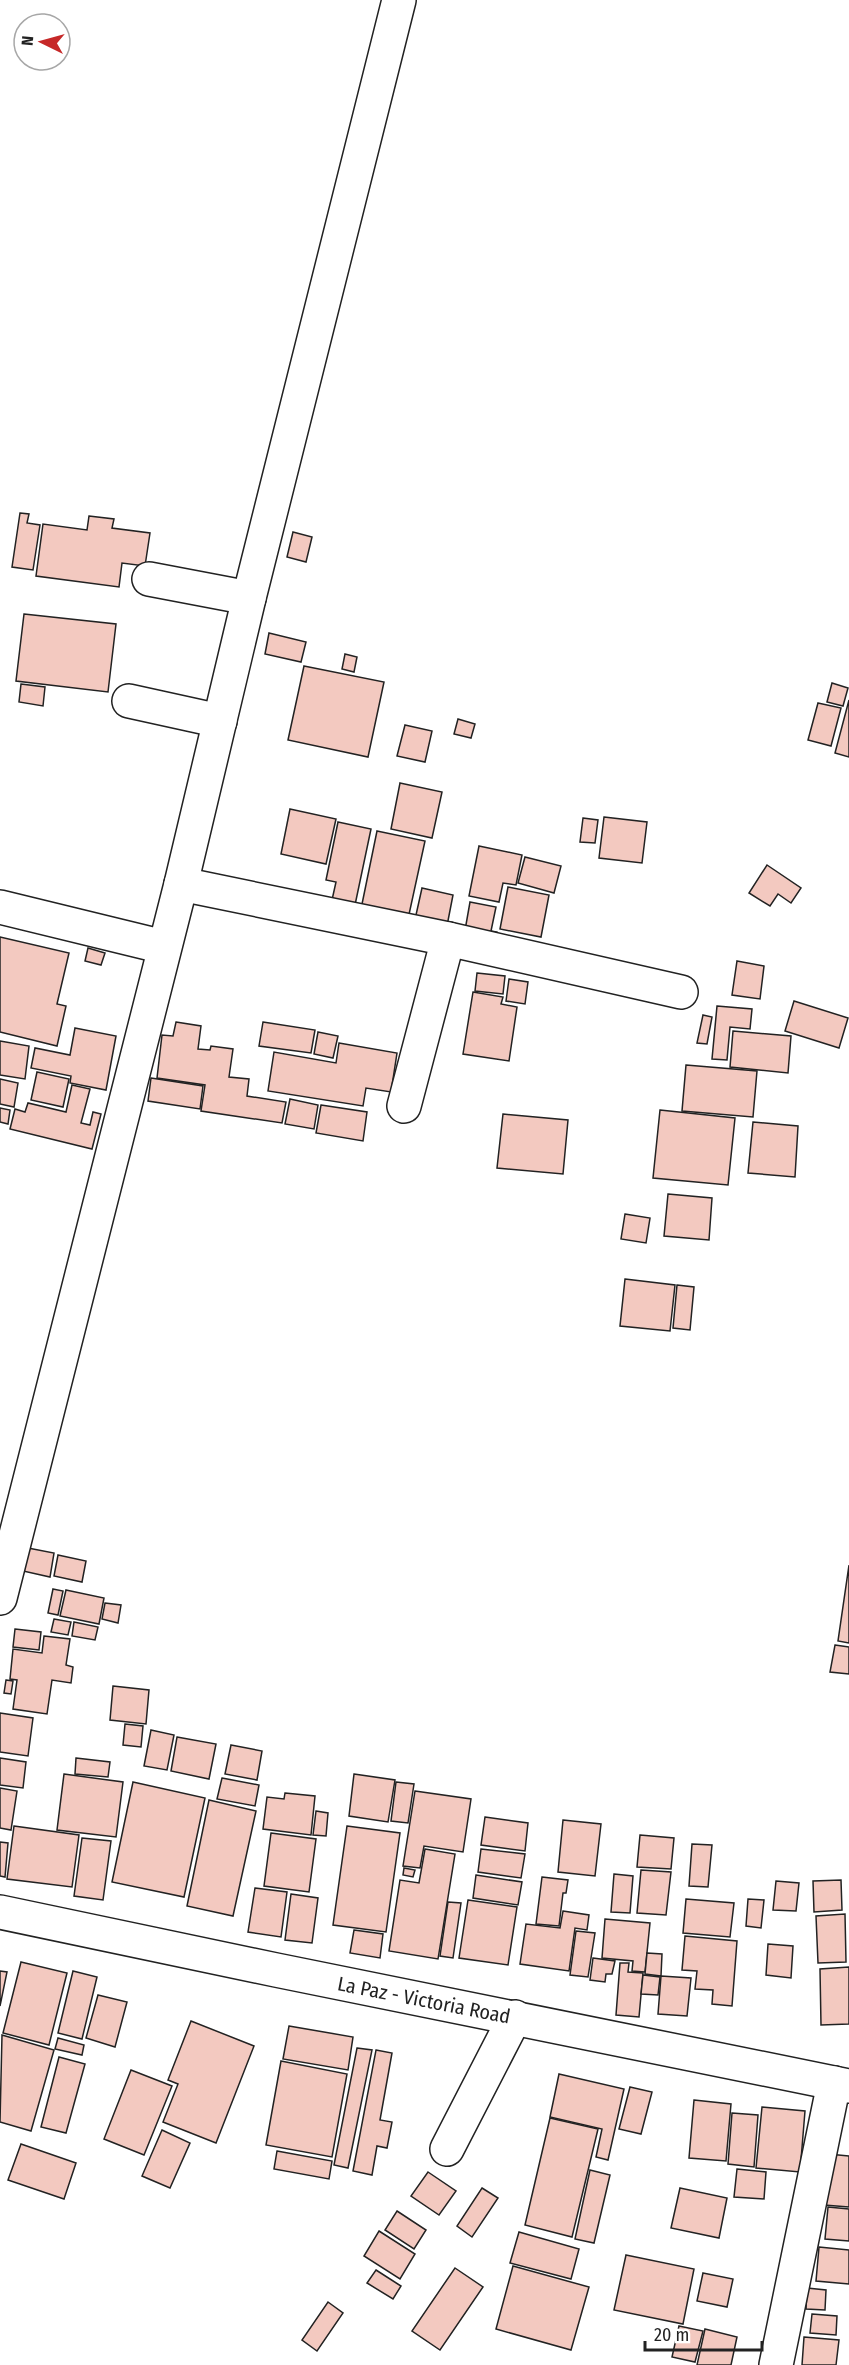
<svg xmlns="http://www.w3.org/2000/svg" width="849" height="2365" viewBox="0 0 849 2365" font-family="'Fira Sans Condensed',sans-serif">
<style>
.building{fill:#f3c9c0;stroke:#222;stroke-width:1.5}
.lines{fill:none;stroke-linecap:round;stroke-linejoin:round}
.minor-casing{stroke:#222;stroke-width:36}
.major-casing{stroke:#222;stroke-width:36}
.minor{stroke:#fff;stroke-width:33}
.major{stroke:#fff;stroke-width:33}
.labels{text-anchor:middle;stroke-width:4.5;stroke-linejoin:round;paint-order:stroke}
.street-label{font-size:20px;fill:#222;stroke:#fff}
</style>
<rect width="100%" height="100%" fill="#fff"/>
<g class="building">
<polygon points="20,513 29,514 27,523 40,525 33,570 12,567"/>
<polygon points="89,516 114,519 112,528 150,533 145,566 122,563 119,587 36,576 43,524 87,530"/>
<polygon points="293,532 312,537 306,562 287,557"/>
<polygon points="24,614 116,624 108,692 16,681"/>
<polygon points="269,633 306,642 301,662 265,654"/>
<polygon points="345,654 357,657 354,672 342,669"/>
<polygon points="304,666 384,682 368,757 288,740"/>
<polygon points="832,683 848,688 843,706 827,702"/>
<polygon points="21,684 45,687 43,706 19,702"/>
<polygon points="849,700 849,757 835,753"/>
<polygon points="818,703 841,708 831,746 808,740"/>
<polygon points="458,719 475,724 471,738 454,734"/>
<polygon points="405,725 432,731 425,762 397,756"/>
<polygon points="400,783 442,792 432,838 391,829"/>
<polygon points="290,809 336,819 326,864 281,854"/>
<polygon points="604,817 647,822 642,863 599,858"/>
<polygon points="583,818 598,820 595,843 580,842"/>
<polygon points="338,822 371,829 355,905 332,900 336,882 326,880"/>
<polygon points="377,831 425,841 408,919 361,909"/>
<polygon points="479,846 522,855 516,885 503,883 499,902 469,896"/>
<polygon points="525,857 561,866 554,893 518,883"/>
<polygon points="767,865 801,888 791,903 778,894 770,906 749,893"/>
<polygon points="508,887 549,895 541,937 500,929"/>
<polygon points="422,888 453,895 446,931 414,924"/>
<polygon points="470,902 496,907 491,931 497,932 496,942 464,936"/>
<polygon points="0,937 69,953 57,1004 66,1006 57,1046 0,1032"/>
<polygon points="88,948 105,953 101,965 85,961"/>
<polygon points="737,961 764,966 760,999 732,995"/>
<polygon points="477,973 505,976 503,994 475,991"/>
<polygon points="509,979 528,982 525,1004 506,1001"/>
<polygon points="473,992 503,997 501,1004 517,1007 509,1061 463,1054"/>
<polygon points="794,1001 848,1018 839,1048 785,1031"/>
<polygon points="717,1006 752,1009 750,1029 730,1027 727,1060 712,1059"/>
<polygon points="703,1015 712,1017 707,1044 697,1043"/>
<polygon points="176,1022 201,1026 198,1049 210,1050 211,1046 233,1049 229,1077 249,1079 247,1096 286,1102 282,1123 201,1111 205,1085 157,1078 162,1035 173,1036"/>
<polygon points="263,1022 315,1030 311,1053 259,1046"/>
<polygon points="75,1028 116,1036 106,1090 70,1083 71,1076 31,1068 35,1048 70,1055"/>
<polygon points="733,1031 791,1036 788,1073 730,1067"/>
<polygon points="318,1032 338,1036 333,1058 314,1054"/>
<polygon points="0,1041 29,1046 25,1079 0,1075"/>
<polygon points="339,1043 397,1053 391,1092 366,1088 363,1106 268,1091 274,1052 336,1063"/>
<polygon points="686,1065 757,1071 753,1117 682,1111"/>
<polygon points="37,1072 69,1079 63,1107 31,1100"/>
<polygon points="151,1078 203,1086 200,1109 148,1101"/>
<polygon points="0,1079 18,1083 14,1107 0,1104"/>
<polygon points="72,1085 90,1089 81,1123 90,1125 93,1112 101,1114 92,1149 10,1129 15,1109 25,1112 28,1103 66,1112"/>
<polygon points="290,1099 318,1105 314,1129 285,1124"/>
<polygon points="321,1105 367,1112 363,1141 316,1133"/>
<polygon points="0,1108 10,1110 8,1124 0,1122"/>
<polygon points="660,1110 735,1118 728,1185 653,1178"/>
<polygon points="503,1114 568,1120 563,1174 497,1168"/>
<polygon points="753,1122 798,1126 795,1177 748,1173"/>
<polygon points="668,1194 712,1198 709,1240 664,1236"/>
<polygon points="625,1214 650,1218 646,1243 621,1239"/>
<polygon points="625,1279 675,1285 670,1331 620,1326"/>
<polygon points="677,1285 694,1287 690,1330 673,1328"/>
<polygon points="28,1548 54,1553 50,1577 23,1571"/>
<polygon points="58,1555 86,1561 82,1582 54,1576"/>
<polygon points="849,1565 849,1643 838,1641"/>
<polygon points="53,1589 63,1591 58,1615 48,1613"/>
<polygon points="66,1590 104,1598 99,1624 60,1616"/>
<polygon points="105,1603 121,1605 118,1623 102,1619"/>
<polygon points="54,1619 71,1622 68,1635 51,1632"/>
<polygon points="74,1622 98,1627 95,1640 72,1636"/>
<polygon points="15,1629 41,1632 39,1650 13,1647"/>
<polygon points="44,1636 70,1639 66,1665 73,1667 71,1683 52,1680 47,1714 13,1709 17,1680 10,1679 13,1649 42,1653"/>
<polygon points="835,1645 849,1647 849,1674 830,1672"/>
<polygon points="6,1680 13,1681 11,1694 4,1693"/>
<polygon points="113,1686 149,1690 146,1724 110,1720"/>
<polygon points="0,1713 33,1718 28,1756 0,1752"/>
<polygon points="125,1724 143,1726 141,1747 123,1745"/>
<polygon points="151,1730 174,1735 167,1770 144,1766"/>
<polygon points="177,1737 216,1744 209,1779 171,1771"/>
<polygon points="231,1745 262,1751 257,1780 225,1774"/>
<polygon points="0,1758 26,1762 23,1788 0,1785"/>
<polygon points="76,1758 110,1762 108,1777 75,1774"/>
<polygon points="64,1774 123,1782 116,1837 57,1830"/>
<polygon points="354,1774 395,1780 388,1822 349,1816"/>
<polygon points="222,1778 259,1785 255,1806 217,1799"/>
<polygon points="133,1782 205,1798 184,1897 112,1882"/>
<polygon points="396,1782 414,1784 408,1823 391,1821"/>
<polygon points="0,1788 17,1791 11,1830 0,1828"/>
<polygon points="415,1791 471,1799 463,1852 424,1846 420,1868 403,1866"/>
<polygon points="285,1793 315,1796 311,1835 263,1829 267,1797 284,1799"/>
<polygon points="209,1800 256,1811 233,1916 187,1906"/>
<polygon points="316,1811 328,1813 326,1836 313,1835"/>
<polygon points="485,1817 528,1823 525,1851 481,1845"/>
<polygon points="563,1820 601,1824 595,1876 558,1872"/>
<polygon points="14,1826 79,1835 72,1887 7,1879"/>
<polygon points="347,1826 400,1833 386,1932 333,1925"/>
<polygon points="271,1833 316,1839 309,1892 264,1886"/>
<polygon points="640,1835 674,1838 671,1869 637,1867"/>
<polygon points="82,1838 111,1841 103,1900 74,1896"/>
<polygon points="0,1842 8,1843 5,1877 0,1876"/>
<polygon points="692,1844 712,1845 708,1887 689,1886"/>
<polygon points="425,1849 455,1854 438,1959 389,1951 400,1880 419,1883"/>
<polygon points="481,1849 525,1854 521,1878 478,1872"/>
<polygon points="404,1868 415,1870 413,1877 403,1875"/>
<polygon points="641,1870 671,1872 666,1915 637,1913"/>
<polygon points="614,1874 633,1876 630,1913 611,1912"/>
<polygon points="476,1875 522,1882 518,1905 473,1898"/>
<polygon points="542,1877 568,1880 566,1893 563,1893 559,1926 536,1924"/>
<polygon points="841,1880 842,1910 814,1912 813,1881"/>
<polygon points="776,1881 799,1883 796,1911 773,1910"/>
<polygon points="255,1888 287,1892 281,1937 248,1932"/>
<polygon points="291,1894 318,1898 312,1943 285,1940"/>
<polygon points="686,1899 734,1903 730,1937 683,1933"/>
<polygon points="748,1899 764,1900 761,1928 746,1926"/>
<polygon points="468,1900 517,1907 508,1965 459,1958"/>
<polygon points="448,1902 461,1903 453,1958 440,1956"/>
<polygon points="563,1911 589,1915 587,1930 575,1928 569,1971 520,1964 526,1924 560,1928"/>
<polygon points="845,1914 846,1962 818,1963 816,1916"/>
<polygon points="605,1919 650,1923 645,1972 632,1971 633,1961 602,1958"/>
<polygon points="354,1930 383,1934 380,1958 350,1953"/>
<polygon points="576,1931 595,1933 588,1977 570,1975"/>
<polygon points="685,1936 737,1941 732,2006 712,2004 713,1990 695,1989 697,1971 682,1970"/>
<polygon points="768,1944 793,1946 791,1978 766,1975"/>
<polygon points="647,1953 662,1954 661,1976 645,1974"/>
<polygon points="593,1958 615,1961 612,1974 606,1974 605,1982 590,1980"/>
<polygon points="21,1962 67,1973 49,2045 3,2033"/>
<polygon points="620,1963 629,1963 628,1972 643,1973 639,2017 616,2015"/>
<polygon points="849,1967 849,2024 821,2025 820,1969"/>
<polygon points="0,1971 7,1972 0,2006"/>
<polygon points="73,1971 97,1977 82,2039 58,2033"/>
<polygon points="643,1975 660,1977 658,1995 641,1994"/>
<polygon points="661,1976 691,1978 687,2016 658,2014"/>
<polygon points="98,1995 127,2002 115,2047 86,2038"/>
<polygon points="191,2021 254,2046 216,2143 163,2122 178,2084 168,2080"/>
<polygon points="289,2026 353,2037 348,2070 283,2059"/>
<polygon points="2,2035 54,2050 31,2131 0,2122"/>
<polygon points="58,2038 84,2045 82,2055 55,2049"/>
<polygon points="357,2048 372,2050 348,2168 334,2165"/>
<polygon points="376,2050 392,2053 380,2120 392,2122 387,2148 377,2146 372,2175 353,2171"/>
<polygon points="59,2057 85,2064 66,2133 41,2127"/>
<polygon points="281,2061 347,2074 332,2157 266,2145"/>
<polygon points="131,2070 172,2086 144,2155 104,2139"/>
<polygon points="559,2074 624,2089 608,2160 596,2157 602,2129 550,2117"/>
<polygon points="630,2087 652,2092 641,2134 619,2129"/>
<polygon points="694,2100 731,2104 726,2161 689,2158"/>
<polygon points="762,2107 805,2111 800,2172 756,2168"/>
<polygon points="732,2113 758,2115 754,2167 728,2164"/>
<polygon points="550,2118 598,2129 572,2237 525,2225"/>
<polygon points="162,2130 190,2143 170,2188 142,2176"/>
<polygon points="21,2144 76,2163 64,2199 8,2180"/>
<polygon points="277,2151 332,2161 329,2179 274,2169"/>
<polygon points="828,2154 849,2156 849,2207 824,2205"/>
<polygon points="737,2169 766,2172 764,2199 734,2197"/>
<polygon points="590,2170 610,2175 594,2243 575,2239"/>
<polygon points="428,2172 456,2191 439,2215 411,2196"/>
<polygon points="482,2188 498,2198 472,2237 457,2226"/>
<polygon points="680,2188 727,2198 719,2238 671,2228"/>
<polygon points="828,2207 849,2209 849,2241 825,2239"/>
<polygon points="397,2211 426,2230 414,2249 385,2230"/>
<polygon points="379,2231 415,2254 400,2279 364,2256"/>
<polygon points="519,2232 579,2249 571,2279 510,2263"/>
<polygon points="819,2247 849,2250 849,2284 816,2281"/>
<polygon points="626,2255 694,2269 683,2324 614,2310"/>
<polygon points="513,2266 589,2287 571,2350 496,2329"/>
<polygon points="455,2268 483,2287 440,2350 412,2331"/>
<polygon points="376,2270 401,2286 393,2299 367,2283"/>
<polygon points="703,2273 733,2279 727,2307 697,2301"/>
<polygon points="807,2288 826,2290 825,2310 806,2309"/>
<polygon points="328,2302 343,2313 317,2351 302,2340"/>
<polygon points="812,2314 837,2316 836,2335 810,2333"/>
<polygon points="679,2326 703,2331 695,2362 672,2357"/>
<polygon points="705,2329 737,2337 731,2365 697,2365"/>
<polygon points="804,2337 839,2340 836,2365 802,2365"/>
</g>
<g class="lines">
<g class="minor-casing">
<g id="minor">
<polyline points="149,579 249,598"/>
<polyline points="129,701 220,721"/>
<polyline points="181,884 448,939 681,992"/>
<polyline points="0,907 164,947"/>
<polyline points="404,1106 448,939"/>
<polyline points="0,1598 181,884 249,598 399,0"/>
<polyline points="447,2149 515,2017"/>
<polyline points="776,2365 834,2083"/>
</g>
</g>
<g class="major-casing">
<polyline id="major" points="0,1912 276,1970 849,2086"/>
</g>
<use href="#minor" class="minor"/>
<use href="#major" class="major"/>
</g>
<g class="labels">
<g class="street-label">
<text transform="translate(424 2000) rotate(11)" y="7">La Paz - Victoria Road</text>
</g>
</g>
<g transform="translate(42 42) rotate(275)"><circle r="28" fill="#ffffff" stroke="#a7a7a7" stroke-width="1.5"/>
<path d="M0-4.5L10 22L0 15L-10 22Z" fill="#c62828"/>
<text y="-9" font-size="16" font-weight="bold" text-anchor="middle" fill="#222222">N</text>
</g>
<path d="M645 2341v9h117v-9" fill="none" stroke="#222222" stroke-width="3"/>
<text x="654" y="2341" font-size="18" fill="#222222" stroke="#ffffff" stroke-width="4.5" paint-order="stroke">20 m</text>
</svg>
